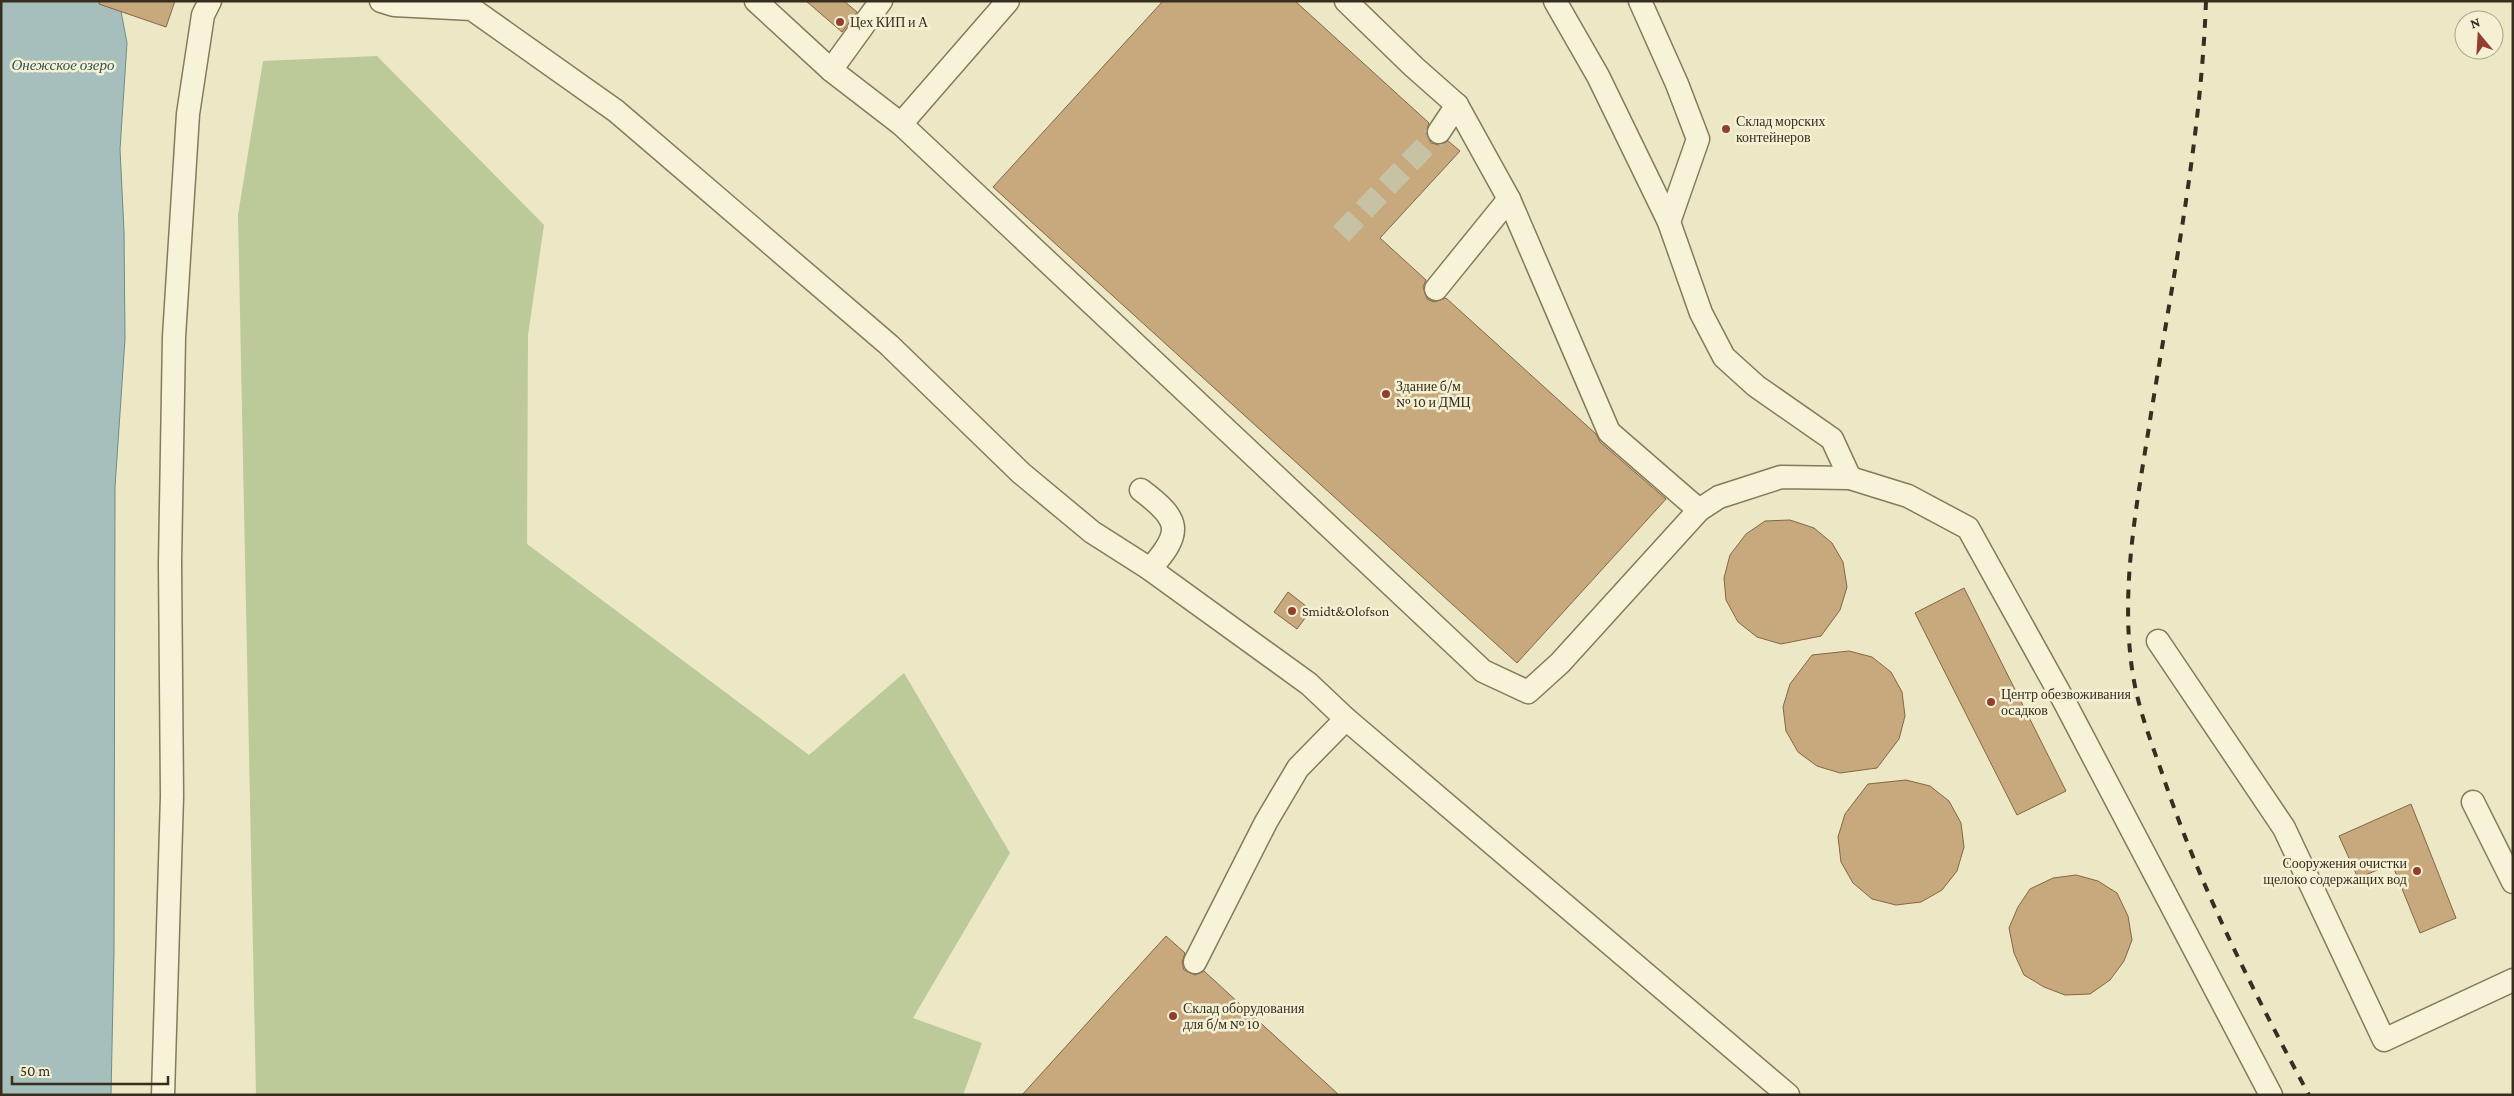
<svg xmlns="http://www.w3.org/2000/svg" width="2514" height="1096" viewBox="0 0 2514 1096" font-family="'Crimson Pro',serif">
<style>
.green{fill:#bcc999}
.water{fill:#a6bfbc;stroke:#6e8d8b}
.building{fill:#c8a97d;stroke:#846743}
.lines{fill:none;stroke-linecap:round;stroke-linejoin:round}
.minor-tunnel{stroke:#c8c2a4;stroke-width:22;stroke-dasharray:22 11;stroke-linecap:butt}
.minor-casing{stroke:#86795c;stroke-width:25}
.minor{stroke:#f7f3d8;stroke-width:22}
.rail{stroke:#372e1f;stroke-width:4;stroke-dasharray:9 9;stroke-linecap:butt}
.poi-dot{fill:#923f2f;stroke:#f4f0d4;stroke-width:2}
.labels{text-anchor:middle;stroke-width:5;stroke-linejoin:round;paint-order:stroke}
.poi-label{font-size:14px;fill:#372e1f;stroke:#f4f0d4;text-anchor:start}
.water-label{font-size:15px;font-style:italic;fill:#2f5256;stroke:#f4f0d4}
</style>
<rect width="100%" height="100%" fill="#ece7c5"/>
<polygon class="green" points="377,56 544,225 528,335 527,544 809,755 904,673 1010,853 913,1018 982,1043 963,1095 256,1095 238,215 263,61"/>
<polygon class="water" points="1,1 119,1 127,43 120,149 124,231 125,339 115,487 114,951 111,1095 1,1095"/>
<g class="building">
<polygon points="99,1 175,1 166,27 99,4"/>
<polygon points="806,1 844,1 857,12 842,32"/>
<polygon points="1163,1 1295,1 1429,123 1426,132 1431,143 1439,145 1448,141 1460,151 1380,238 1426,280 1423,287 1427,299 1434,302 1446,298 1596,434 1600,442 1666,499 1517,663 993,187"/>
<polygon points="1790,520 1814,528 1832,543 1843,562 1847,587 1840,610 1821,636 1781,644 1757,637 1738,622 1726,600 1724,578 1730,555 1746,534 1765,521"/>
<polygon points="1964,588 2066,791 2017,815 1915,613"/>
<polygon points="1288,592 1311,610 1297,629 1274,612"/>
<polygon points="1849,651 1872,657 1891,672 1902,692 1905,716 1899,739 1877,768 1840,773 1817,766 1798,752 1786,731 1783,707 1790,684 1812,655"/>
<polygon points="1906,780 1930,786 1949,801 1961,823 1964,847 1957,871 1942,890 1921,902 1896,905 1872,899 1853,883 1841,862 1838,837 1845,814 1868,784"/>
<polygon points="2411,804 2456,918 2420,933 2392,864 2358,878 2339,836"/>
<polygon points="2076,875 2098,881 2117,893 2128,916 2132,940 2124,961 2110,980 2090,994 2065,995 2044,987 2024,975 2014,953 2009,928 2018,907 2030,889 2053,878"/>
<polygon points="1166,936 1185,953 1182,962 1184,970 1195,975 1204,971 1339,1095 1022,1095"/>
</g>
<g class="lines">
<polyline class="minor-tunnel" points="1341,234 1439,132"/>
<g class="minor-casing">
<g id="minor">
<polyline points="381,1 394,5 472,9 616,111 889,345 1021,473 1092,532 1150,569 1309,684 1346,719 1788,1095"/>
<polyline points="756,1 831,70 901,124 1483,671 1528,692 1560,663 1699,510 1719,497 1781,477 1850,478 1908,496 1968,528 2064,701 2271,1095"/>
<polyline points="1346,1 1414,67 1457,105 1509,199 1609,432 1699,510"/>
<polyline points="1555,1 1598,76 1669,222 1701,313 1724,357 1756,386 1832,439 1850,478"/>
<polyline points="1640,1 1677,84 1698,139 1669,222"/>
<polyline points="831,70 881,1"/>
<polyline points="901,124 1008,1"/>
<polyline points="1439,132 1457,105"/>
<polyline points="1436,289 1509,199"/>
<path d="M1141 490C1181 520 1183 532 1150 569"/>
<polyline points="2158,641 2284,828 2384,1040 2513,980"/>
<polyline points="2473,802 2513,882"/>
<polyline points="1195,962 1266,822 1298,768 1346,719"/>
<polyline points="163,1095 172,796 170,563 174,337 188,114 203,15 210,1"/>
</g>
</g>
<use href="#minor" class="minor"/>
<path class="rail" d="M2206 1C2201 140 2173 277 2151 414 2138 499 2120 583 2132 669 2137 705 2150 739 2162 773 2199 885 2253 991 2309 1095"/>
</g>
<g class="poi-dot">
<circle cx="840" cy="22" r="5"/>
<circle cx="1726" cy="129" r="5"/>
<circle cx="1386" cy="394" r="5"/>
<circle cx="1292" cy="611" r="5"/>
<circle cx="1991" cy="702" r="5"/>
<circle cx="2417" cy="871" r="5"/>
<circle cx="1173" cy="1016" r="5"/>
</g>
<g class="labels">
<g class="poi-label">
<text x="850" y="27">Цех КИП и А</text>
<text x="1736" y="126">Склад морских<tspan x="1736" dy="16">контейнеров</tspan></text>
<text x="1396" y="391">Здание б/м<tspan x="1396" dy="16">№ 10 и ДМЦ</tspan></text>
<text x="1302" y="616">Smidt&amp;Olofson</text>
<text x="2001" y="699">Центр обезвоживания<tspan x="2001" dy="16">осадков</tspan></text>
<text x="2407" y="868" text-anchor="end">Сооружения очистки<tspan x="2407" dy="16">щелоко содержащих вод</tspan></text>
<text x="1183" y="1013">Склад оборудования<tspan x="1183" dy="16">для б/м № 10</tspan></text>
</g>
<g class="water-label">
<text x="63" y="70">Онежское озеро</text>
</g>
</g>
<rect width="2514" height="1096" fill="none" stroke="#372e1f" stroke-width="5"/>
<g transform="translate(2479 35) rotate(342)"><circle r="24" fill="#f4f0d4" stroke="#a8a28c"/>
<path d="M0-4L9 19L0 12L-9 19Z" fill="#923f2f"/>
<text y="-8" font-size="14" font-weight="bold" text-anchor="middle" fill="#372e1f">N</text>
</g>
<path d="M12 1076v8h156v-8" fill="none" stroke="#372e1f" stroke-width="2.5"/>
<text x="20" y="1076" font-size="15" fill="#372e1f" stroke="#f4f0d4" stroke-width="4" paint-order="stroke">50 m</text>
</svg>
